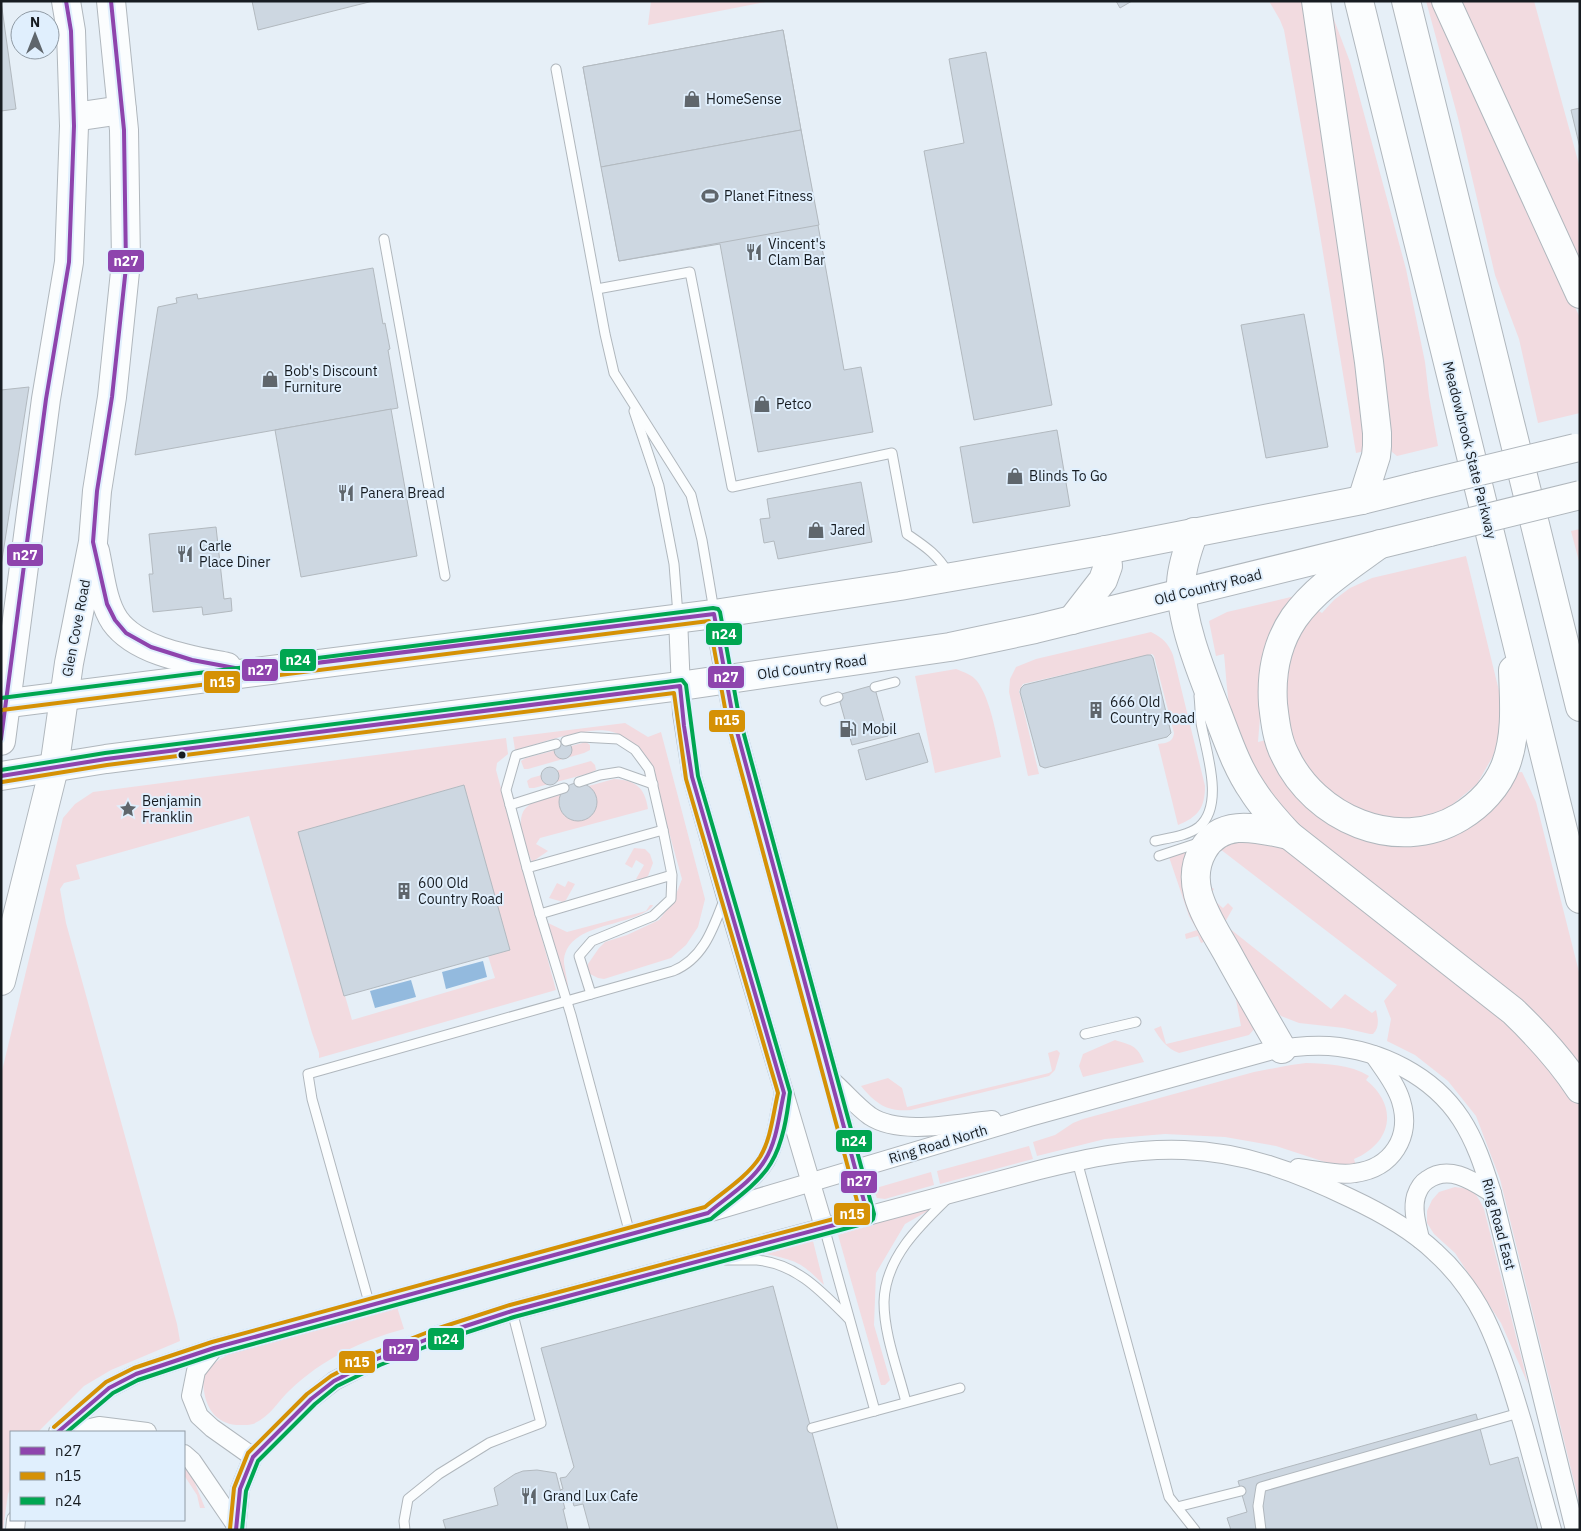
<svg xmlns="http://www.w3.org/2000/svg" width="1581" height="1531" viewBox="0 0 1581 1531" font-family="'IBM Plex Sans',sans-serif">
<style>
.green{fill:#f2dbe0;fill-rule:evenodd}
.water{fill:#93bade}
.building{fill:#cdd7e1;stroke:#b2b9bf}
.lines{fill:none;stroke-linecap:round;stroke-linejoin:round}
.service-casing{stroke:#b0b7bd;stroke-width:11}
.minor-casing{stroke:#b0b7bd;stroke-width:20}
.primary-casing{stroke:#b0b7bd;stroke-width:30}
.motorway-casing{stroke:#b0b7bd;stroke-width:30}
.service{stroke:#fbfdfe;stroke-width:9}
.minor{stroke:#fbfdfe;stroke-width:18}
.primary{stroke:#fbfdfe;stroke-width:28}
.motorway{stroke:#fbfdfe;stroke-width:28}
.primary-bridge-casing{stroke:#b0b7bd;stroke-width:30;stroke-linecap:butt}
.primary-bridge{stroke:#fbfdfe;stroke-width:28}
.bus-1-casing{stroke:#e0effd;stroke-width:8}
.bus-2-casing{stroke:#e0effd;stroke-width:8}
.bus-3-casing{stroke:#e0effd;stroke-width:8}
.bus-1{stroke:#8e44ad;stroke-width:4}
.bus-2{stroke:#d59105;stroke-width:4}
.bus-3{stroke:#00a651;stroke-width:4}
.bus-dot{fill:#171c21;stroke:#e0effd;stroke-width:2}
.labels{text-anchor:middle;stroke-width:4;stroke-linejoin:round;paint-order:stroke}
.poi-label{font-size:14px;fill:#171c21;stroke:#e0effd;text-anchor:start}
.street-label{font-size:14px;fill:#171c21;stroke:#e0effd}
.line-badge{stroke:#e0effd;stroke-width:2}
.badge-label{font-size:14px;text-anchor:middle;font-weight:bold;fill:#fff}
</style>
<rect width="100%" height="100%" fill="#e6eff7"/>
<g class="green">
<polygon points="651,1 771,1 648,25"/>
<polygon points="1269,1 1303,1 1370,436 1365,451 1356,453 1316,210 1284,30 1280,20"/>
<polygon points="1327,1 1350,62 1406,269 1425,362 1429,396 1438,446 1397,456 1392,452 1387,438"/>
<polygon points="1426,1 1437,1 1580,318 1580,413 1538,423 1519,339 1495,275 1458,118"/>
<polygon points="1458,1 1534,1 1580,168 1580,266"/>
<polygon points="1580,529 1580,565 1571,531"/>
<polygon points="1466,556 1501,699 1503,725 1493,756 1477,784 1447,809 1416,818 1380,817 1344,802 1320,785 1296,757 1285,729 1283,664 1311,606 1322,613 1334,600 1350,588 1372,578"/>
<path d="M1295 596 1264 668 1258 742 1270 739 1289 779 1415 839 1510 773 1522 772 1536 802 1580 976V1070L1295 823C1266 789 1242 760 1231 715 1227 696 1226 674 1224 654L1216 656 1209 621 1227 612Z"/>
<path d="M1151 632C1163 638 1168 643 1173 655L1205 786C1205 808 1198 817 1178 825L1158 744C1167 743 1173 742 1174 733L1154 656 1152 654 1023 684 1019 691 1039 774 1028 776 1009 692 1010 679 1016 667 1036 659Z"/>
<path d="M956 669C961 671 970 674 974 678 989 691 997 737 1001 757L935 773 915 676Z"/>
<path d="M625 723 648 737 661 732 705 899 698 927 686 945 671 958 604 979 598 978 590 974 588 969V964L599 948 605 942 627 935 659 920 673 902 682 879 649 760C639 747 626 735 609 731 588 726 537 744 515 750L513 737Z"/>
<path d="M506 738 508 754 497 763 496 770 556 990 319 1058V1053L312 1033 249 816 76 865 80 879 64 883 60 889 66 923 177 1324 180 1341 111 1370 84 1386 38 1432H11V1487L8 1494 3 1530H1V1075L63 818 75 804 93 792ZM463 785 510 950 488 956 495 978 352 1020 298 832Z"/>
<polygon points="586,742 590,745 590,750 584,753 528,769 524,769 521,761 526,758"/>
<polygon points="591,761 595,765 596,770 590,773 534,788 529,788 527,781 531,778"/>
<path d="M614 779C635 780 645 787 648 809L540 838 536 844 548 851 532 862C527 849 516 827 523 812 525 808 530 804 534 801Z"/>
<polygon points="1266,834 1529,1038 1576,1098 1580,1105 1580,1506 1500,1179 1476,1116 1448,1081 1415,1055 1387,1041 1391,1019 1384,1001 1397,985 1220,849 1219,841"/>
<polygon points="634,848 645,849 650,854 653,863 648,876 641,880 636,879 644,865 636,860 632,868 625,864"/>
<polygon points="1193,848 1209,940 1201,943 1198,936 1186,939 1185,934 1197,930 1189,916 1169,857"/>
<polygon points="568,881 575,884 566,900 563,902 549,898 557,883 565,887"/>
<path d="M1206 885H1208L1214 889 1209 896 1223 908 1228 903 1233 908 1224 924 1331 1009 1345 994 1372 1013 1376 1010C1378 1018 1380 1027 1373 1034H1370L1344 1028 1299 1023 1281 1016 1266 999 1249 975 1204 890Z"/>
<path d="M650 905H653L652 907C630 928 564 922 564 963 565 970 567 979 568 986L565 987 548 923 567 932 646 911Z"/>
<path d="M1234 989 1255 1028 1249 1035 1179 1053C1166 1048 1161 1040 1154 1029L1161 1026 1166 1044 1241 1026Z"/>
<path d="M1115 1040C1131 1045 1137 1045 1144 1062L1083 1077 1079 1066 1083 1054Z"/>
<path d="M1057 1050 1060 1053 1055 1070 1049 1076 911 1110C887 1112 876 1104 861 1086L888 1078 902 1088 907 1107 1049 1073 1052 1071 1048 1053Z"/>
<path d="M1306 1063C1328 1064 1349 1064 1369 1076L1366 1080C1399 1106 1392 1143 1354 1159L1356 1166 1334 1165 1276 1146 1225 1137 1165 1134 1105 1139 1037 1156 1033 1142 1055 1135 1073 1123 1083 1119 1254 1072 1291 1065Z"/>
<polygon points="1029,1146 1033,1159 940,1184 937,1171"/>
<polygon points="931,1172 934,1185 885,1199 877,1198 875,1193 876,1188"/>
<path d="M1455 1187C1473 1189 1476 1192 1484 1209L1528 1384 1501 1323 1455 1253 1434 1234 1427 1223V1211L1432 1200 1439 1192Z"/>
<polygon points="940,1204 905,1224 876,1273 874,1325 890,1380 885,1385 881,1385 838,1235"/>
<path d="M813 1241 824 1285C802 1263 798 1261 766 1254Z"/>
<path d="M397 1307 404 1329C362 1340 321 1360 290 1390 278 1401 270 1417 253 1424 250 1425 246 1425 242 1425 220 1426 207 1412 204 1391 203 1385 203 1378 206 1373 212 1364 220 1358 230 1354Z"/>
<polygon points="184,1463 190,1471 205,1508 200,1508 197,1495 184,1475"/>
</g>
<g class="water">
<polygon points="483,961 487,977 446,989 442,972"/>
<polygon points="411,980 416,997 375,1008 370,991"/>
</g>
<g class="building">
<polygon points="1,1 16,109 1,111"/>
<polygon points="252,1 373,1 258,30"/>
<polygon points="1116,1 1132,1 1120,8"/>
<polygon points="783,30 844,370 861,367 873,432 758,452 720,244 619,261 583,67"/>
<polygon points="783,30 801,130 601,167 583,67"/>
<polygon points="986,52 1052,405 974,420 924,151 964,143 949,59"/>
<polygon points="1580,108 1580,148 1571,110"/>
<polygon points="801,130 819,225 619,261 601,167"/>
<polygon points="373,268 383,324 385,323 390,349 388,350 398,408 135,455 158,307 177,303 176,298 197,294 198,299"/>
<polygon points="1304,314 1328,447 1266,458 1241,325"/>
<polygon points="29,387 1,566 1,390"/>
<polygon points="391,409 417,556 301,577 275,430"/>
<polygon points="1057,430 1070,506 973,523 960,447"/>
<polygon points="861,482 872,542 778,559 774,541 764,543 760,519 770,518 767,499"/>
<polygon points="216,527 224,599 231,598 232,611 203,615 202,607 153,612 149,574 153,574 149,534"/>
<polygon points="1147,655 1151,655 1153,658 1171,733 1167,737 1045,768 1040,766 1020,692 1021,688 1024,685"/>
<polygon points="874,685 888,736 852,745 838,695"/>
<polygon points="919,733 928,762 866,780 858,750"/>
<circle cx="563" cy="750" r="9"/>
<circle cx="550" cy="776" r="9"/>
<circle cx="578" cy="802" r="19"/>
<polygon points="464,785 510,950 344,996 298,832"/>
<polygon points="773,1286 838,1530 590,1530 583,1504 574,1506 572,1499 563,1501 560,1490 563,1489 560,1478 566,1477 574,1467 541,1348"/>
<polygon points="1476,1414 1490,1465 1518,1457 1538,1530 1231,1530 1227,1518 1247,1512 1238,1481"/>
<polygon points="537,1470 556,1473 565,1509 563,1509 568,1530 446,1530 443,1520 498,1505 494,1488 515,1474 523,1471"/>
</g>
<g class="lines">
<g class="service-casing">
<g id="service">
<polyline points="556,69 605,334 614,373 691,495 702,540 714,611"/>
<polyline points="384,239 445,576"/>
<path d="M597 289 690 272 732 487 892 453 907 534C926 547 937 554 949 574"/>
<polyline points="634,411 659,486 674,564 678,615"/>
<polyline points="875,687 895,682"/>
<polyline points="825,701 838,697"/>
<polyline points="566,741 581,737 618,739 635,750 649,769 663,830"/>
<polyline points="579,782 600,775 619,772 653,784"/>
<polyline points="510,805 564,788"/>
<path d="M1155 841C1169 838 1187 836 1199 827 1225 805 1206 751 1201 723 1200 714 1200 705 1199 696"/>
<polyline points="1159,856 1201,842"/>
<polyline points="527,868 506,790 516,755 556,744"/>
<polyline points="540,914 571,1015 630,1234"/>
<polyline points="591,994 579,956 592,941 653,916 671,899 672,875 663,830 527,868 540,914 672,875"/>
<polyline points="1085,1034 1136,1022"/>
<polyline points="1077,1161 1169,1497 1195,1530"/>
<polyline points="824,1227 875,1411"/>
<path d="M726 1260C736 1260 747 1260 757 1260 797 1264 822 1292 848 1318"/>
<path d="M370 1306 312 1099 308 1074 673 971C703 959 713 929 724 900"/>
<path d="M906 1402C898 1370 884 1335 884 1302 885 1258 920 1225 949 1197"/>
<polyline points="812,1428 960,1388"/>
<polyline points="1177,1507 1241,1491"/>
<polyline points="405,1530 404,1521 408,1499 439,1474 489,1443 541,1423 512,1311"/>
<polyline points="1261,1530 1258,1506 1261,1487 1519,1413"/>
</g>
</g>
<g class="minor-casing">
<g id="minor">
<polyline points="714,614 722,662 733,717 868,1216"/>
<polyline points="678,618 682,713 692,777 726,897 824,1227"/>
<path d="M832 1081C845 1092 856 1106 870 1116 900 1136 957 1123 992 1120"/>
<path d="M1298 1168C1316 1170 1337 1176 1355 1173 1392 1168 1412 1137 1401 1101 1396 1084 1384 1070 1374 1055"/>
<path d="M715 1207C732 1193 754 1180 766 1160 777 1141 779 1115 784 1093"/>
<path d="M1420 1239C1417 1225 1412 1210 1416 1196 1418 1190 1422 1183 1427 1180 1449 1164 1473 1181 1492 1193"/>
<polyline points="214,1348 196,1371 191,1396 199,1416 212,1428 253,1457"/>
<path d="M58 1432 109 1388 136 1374 214 1348 708 1213 1030 1117 1269 1051C1289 1047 1309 1045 1329 1046 1381 1050 1433 1076 1461 1119 1476 1142 1484 1168 1492 1193L1575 1530"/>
<polyline points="73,1432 99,1426 147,1432"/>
<polyline points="184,1454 192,1461 235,1524"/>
<polyline points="15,1530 16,1520"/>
<path d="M236 1530 240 1489 253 1457 311 1399 334 1381 377 1359 438 1335 512 1311 1039 1170C1087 1158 1134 1148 1184 1150 1243 1152 1297 1172 1350 1198 1380 1212 1411 1229 1435 1252 1455 1270 1473 1294 1485 1318 1502 1353 1513 1391 1524 1428 1533 1462 1543 1496 1552 1530"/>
</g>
</g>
<g class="primary-casing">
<g id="primary">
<polyline points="74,117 122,110"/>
<path d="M95 551C100 573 102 602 115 621 137 652 192 660 227 667"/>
<polyline points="1072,620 1103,580 1108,566 1106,550"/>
<polyline points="1,704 714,614 900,586 1106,550 1362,500 1418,486"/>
<polyline points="1,741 46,399 69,262 74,126 71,31 66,1"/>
<polyline points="1,776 106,759 680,686 950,647 1035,629 1430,532"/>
<polyline points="1,981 54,768 69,663 93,542 97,491 112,397 126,262 124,130 111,1"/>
</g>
</g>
<g class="motorway-casing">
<g id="motorway">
<polyline points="1316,1 1369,362 1377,433 1377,446 1376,456 1362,500"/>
<polyline points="1359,1 1580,899"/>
<polyline points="1406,1 1580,707"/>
<polyline points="1446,1 1580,294"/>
<path d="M1194 532C1188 548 1182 565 1181 583 1181 625 1203 676 1218 715 1228 741 1237 768 1253 791 1263 807 1276 821 1289 835L1513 1011C1538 1035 1561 1060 1580 1089"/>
<path d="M1380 544C1350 566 1316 587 1294 618 1277 643 1271 674 1273 704 1275 721 1277 740 1285 755 1314 818 1397 855 1460 817 1480 805 1498 786 1506 764 1517 734 1514 701 1513 670"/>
<path d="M1282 1049C1264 1018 1246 987 1229 956 1218 936 1204 916 1198 894 1194 879 1195 864 1203 850 1222 817 1259 829 1289 835"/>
</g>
</g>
<use href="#service" class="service"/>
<use href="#minor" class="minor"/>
<use href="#primary" class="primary"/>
<use href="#motorway" class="motorway"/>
<g class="primary-bridge-casing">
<g id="primary-bridge">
<polyline points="1418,486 1575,448"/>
<polyline points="1430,532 1580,495"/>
</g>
</g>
<use href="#primary-bridge" class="primary-bridge"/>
<g class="bus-1-casing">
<g id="bus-1">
<polyline points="111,1 124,130 126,267 112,397 97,491 93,542 107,604 115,620 126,633 151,647 192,660 251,671 714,614 733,717 868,1216 512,1311 438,1335 377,1359 334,1381 311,1399 253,1457 240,1489 236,1530"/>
<polyline points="1,739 46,399 69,262 74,126 71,31 66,1"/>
<path d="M1 776 106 759 680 686 684 726 692 777 784 1093C779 1115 777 1141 765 1160 752 1182 727 1197 708 1213L214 1348 136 1374 109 1388 58 1432"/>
</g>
</g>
<g class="bus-2-casing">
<g id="bus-2">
<polyline points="2,710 709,621 727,719 860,1212 510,1305 436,1329 374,1353 331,1376 307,1394 248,1453 234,1488 230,1529"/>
<path d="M2 782 107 765 674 693 686 779 778 1093C773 1114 771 1139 760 1157 747 1177 723 1192 705 1207L212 1342 134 1368 106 1382 54 1427"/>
</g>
</g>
<g class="bus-3-casing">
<g id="bus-3">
<polyline points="1,698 713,608 718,609 720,612 739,716 874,1214 873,1219 870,1222 514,1317 440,1341 380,1365 337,1386 315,1404 258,1461 246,1491 242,1530"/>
<path d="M1 770 105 753 682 680 686 685 698 776 790 1092C787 1116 783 1143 771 1163 759 1184 729 1204 711 1219L216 1354 138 1380 113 1393 67 1432"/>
</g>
</g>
<use href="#bus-1" class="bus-1"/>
<use href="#bus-2" class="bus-2"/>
<use href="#bus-3" class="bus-3"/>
</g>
<defs>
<g id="shop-bare" transform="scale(1.35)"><path d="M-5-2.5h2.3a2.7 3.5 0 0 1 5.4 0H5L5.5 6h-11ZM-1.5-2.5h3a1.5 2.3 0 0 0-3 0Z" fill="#5f666c" stroke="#e0effd" stroke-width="2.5" paint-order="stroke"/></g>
<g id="stadium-bare" transform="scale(1.35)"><path d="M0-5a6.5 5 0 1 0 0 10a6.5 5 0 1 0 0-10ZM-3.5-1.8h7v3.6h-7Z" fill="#5f666c" stroke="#e0effd" stroke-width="2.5" paint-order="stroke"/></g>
<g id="restaurant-bare" transform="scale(1.35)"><path d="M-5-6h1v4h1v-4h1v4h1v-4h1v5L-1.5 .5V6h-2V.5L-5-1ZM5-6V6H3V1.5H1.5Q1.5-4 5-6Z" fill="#5f666c" stroke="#e0effd" stroke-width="2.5" paint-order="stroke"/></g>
<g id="building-bare" transform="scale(1.35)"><path d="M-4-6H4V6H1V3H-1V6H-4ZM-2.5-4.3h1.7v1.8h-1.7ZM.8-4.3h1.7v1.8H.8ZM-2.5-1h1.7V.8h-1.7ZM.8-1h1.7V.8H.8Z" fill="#5f666c" stroke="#e0effd" stroke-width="2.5" paint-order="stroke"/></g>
<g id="fuel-bare" transform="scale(1.35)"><path d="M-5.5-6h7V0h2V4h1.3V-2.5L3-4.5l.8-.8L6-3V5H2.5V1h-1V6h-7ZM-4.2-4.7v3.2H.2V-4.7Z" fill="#5f666c" stroke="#e0effd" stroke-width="2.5" paint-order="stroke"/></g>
<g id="sight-bare" transform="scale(1.35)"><path d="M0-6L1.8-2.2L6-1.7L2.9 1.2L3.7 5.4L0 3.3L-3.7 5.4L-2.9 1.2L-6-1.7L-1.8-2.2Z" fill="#5f666c" stroke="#e0effd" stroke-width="2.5" paint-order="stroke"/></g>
</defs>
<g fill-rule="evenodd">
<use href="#shop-bare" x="692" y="99"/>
<use href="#stadium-bare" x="710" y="196"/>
<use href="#restaurant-bare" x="754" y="252"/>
<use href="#shop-bare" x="270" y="379"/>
<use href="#shop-bare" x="762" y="404"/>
<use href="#shop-bare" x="1015" y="476"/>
<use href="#restaurant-bare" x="346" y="493"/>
<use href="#shop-bare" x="816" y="530"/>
<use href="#restaurant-bare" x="185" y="554"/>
<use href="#building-bare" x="1096" y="710"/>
<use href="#fuel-bare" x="848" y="729"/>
<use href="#sight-bare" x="128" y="809"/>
<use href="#building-bare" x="404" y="891"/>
<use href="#restaurant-bare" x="529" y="1496"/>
</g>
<circle class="bus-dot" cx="182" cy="755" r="4.5"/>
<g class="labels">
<g class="poi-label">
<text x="706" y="104">HomeSense</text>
<text x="724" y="201">Planet Fitness</text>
<text x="768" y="249">Vincent's<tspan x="768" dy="16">Clam Bar</tspan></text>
<text x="284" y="376">Bob's Discount<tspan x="284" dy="16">Furniture</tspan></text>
<text x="776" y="409">Petco</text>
<text x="1029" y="481">Blinds To Go</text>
<text x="360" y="498">Panera Bread</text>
<text x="830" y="535">Jared</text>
<text x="199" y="551">Carle<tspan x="199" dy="16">Place Diner</tspan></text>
<text x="1110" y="707">666 Old<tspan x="1110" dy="16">Country Road</tspan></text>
<text x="862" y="734">Mobil</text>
<text x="142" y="806">Benjamin<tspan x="142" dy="16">Franklin</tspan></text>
<text x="418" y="888">600 Old<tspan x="418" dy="16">Country Road</tspan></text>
<text x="543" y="1501">Grand Lux Cafe</text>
</g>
<g class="street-label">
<text transform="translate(1470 450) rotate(76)" y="5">Meadowbrook State Parkway</text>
<text transform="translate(1208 587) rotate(-14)" y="5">Old Country Road</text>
<text transform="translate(76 628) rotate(-79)" y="5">Glen Cove Road</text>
<text transform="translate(812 667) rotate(-8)" y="5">Old Country Road</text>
<text transform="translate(938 1144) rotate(-17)" y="5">Ring Road North</text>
<text transform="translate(1499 1224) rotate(75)" y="5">Ring Road East</text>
</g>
</g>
<g class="line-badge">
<rect x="107" y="249" width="38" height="24" rx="5" fill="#8e44ad"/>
<rect x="6" y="543" width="38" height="24" rx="5" fill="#8e44ad"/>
<rect x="705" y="622" width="38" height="24" rx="5" fill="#00a651"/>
<rect x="279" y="648" width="38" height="24" rx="5" fill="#00a651"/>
<rect x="241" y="658" width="38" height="24" rx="5" fill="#8e44ad"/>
<rect x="707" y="665" width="38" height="24" rx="5" fill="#8e44ad"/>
<rect x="203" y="670" width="38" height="24" rx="5" fill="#d59105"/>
<rect x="708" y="709" width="38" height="24" rx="5" fill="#d59105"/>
<rect x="835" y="1129" width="38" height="24" rx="5" fill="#00a651"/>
<rect x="840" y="1170" width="38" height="24" rx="5" fill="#8e44ad"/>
<rect x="833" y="1202" width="38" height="24" rx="5" fill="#d59105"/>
<rect x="427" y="1327" width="38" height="24" rx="5" fill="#00a651"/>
<rect x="382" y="1338" width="38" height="24" rx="5" fill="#8e44ad"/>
<rect x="338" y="1350" width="38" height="24" rx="5" fill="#d59105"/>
</g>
<g class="badge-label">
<text x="126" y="266">n27</text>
<text x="25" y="560">n27</text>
<text x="724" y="639">n24</text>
<text x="298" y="665">n24</text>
<text x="260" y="675">n27</text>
<text x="726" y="682">n27</text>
<text x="222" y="687">n15</text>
<text x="727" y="725">n15</text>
<text x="854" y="1146">n24</text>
<text x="859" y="1186">n27</text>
<text x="852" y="1219">n15</text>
<text x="446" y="1344">n24</text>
<text x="401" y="1354">n27</text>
<text x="357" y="1367">n15</text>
</g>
<rect width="1581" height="1531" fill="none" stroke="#171c21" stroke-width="5"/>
<rect x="10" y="1431" width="175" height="90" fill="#e0effd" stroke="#909ba5"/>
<rect x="20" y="1447" width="25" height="8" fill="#8e44ad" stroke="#909ba5"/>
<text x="55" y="1456" font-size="15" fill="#171c21">n27</text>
<rect x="20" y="1472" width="25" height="8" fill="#d59105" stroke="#909ba5"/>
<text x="55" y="1481" font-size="15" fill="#171c21">n15</text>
<rect x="20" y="1497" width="25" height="8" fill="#00a651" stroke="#909ba5"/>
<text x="55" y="1506" font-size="15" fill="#171c21">n24</text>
<g transform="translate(35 35)"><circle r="24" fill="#e0effd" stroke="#909ba5"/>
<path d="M0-4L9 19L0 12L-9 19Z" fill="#5f666c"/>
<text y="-8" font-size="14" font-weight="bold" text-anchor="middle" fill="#171c21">N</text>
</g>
</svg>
